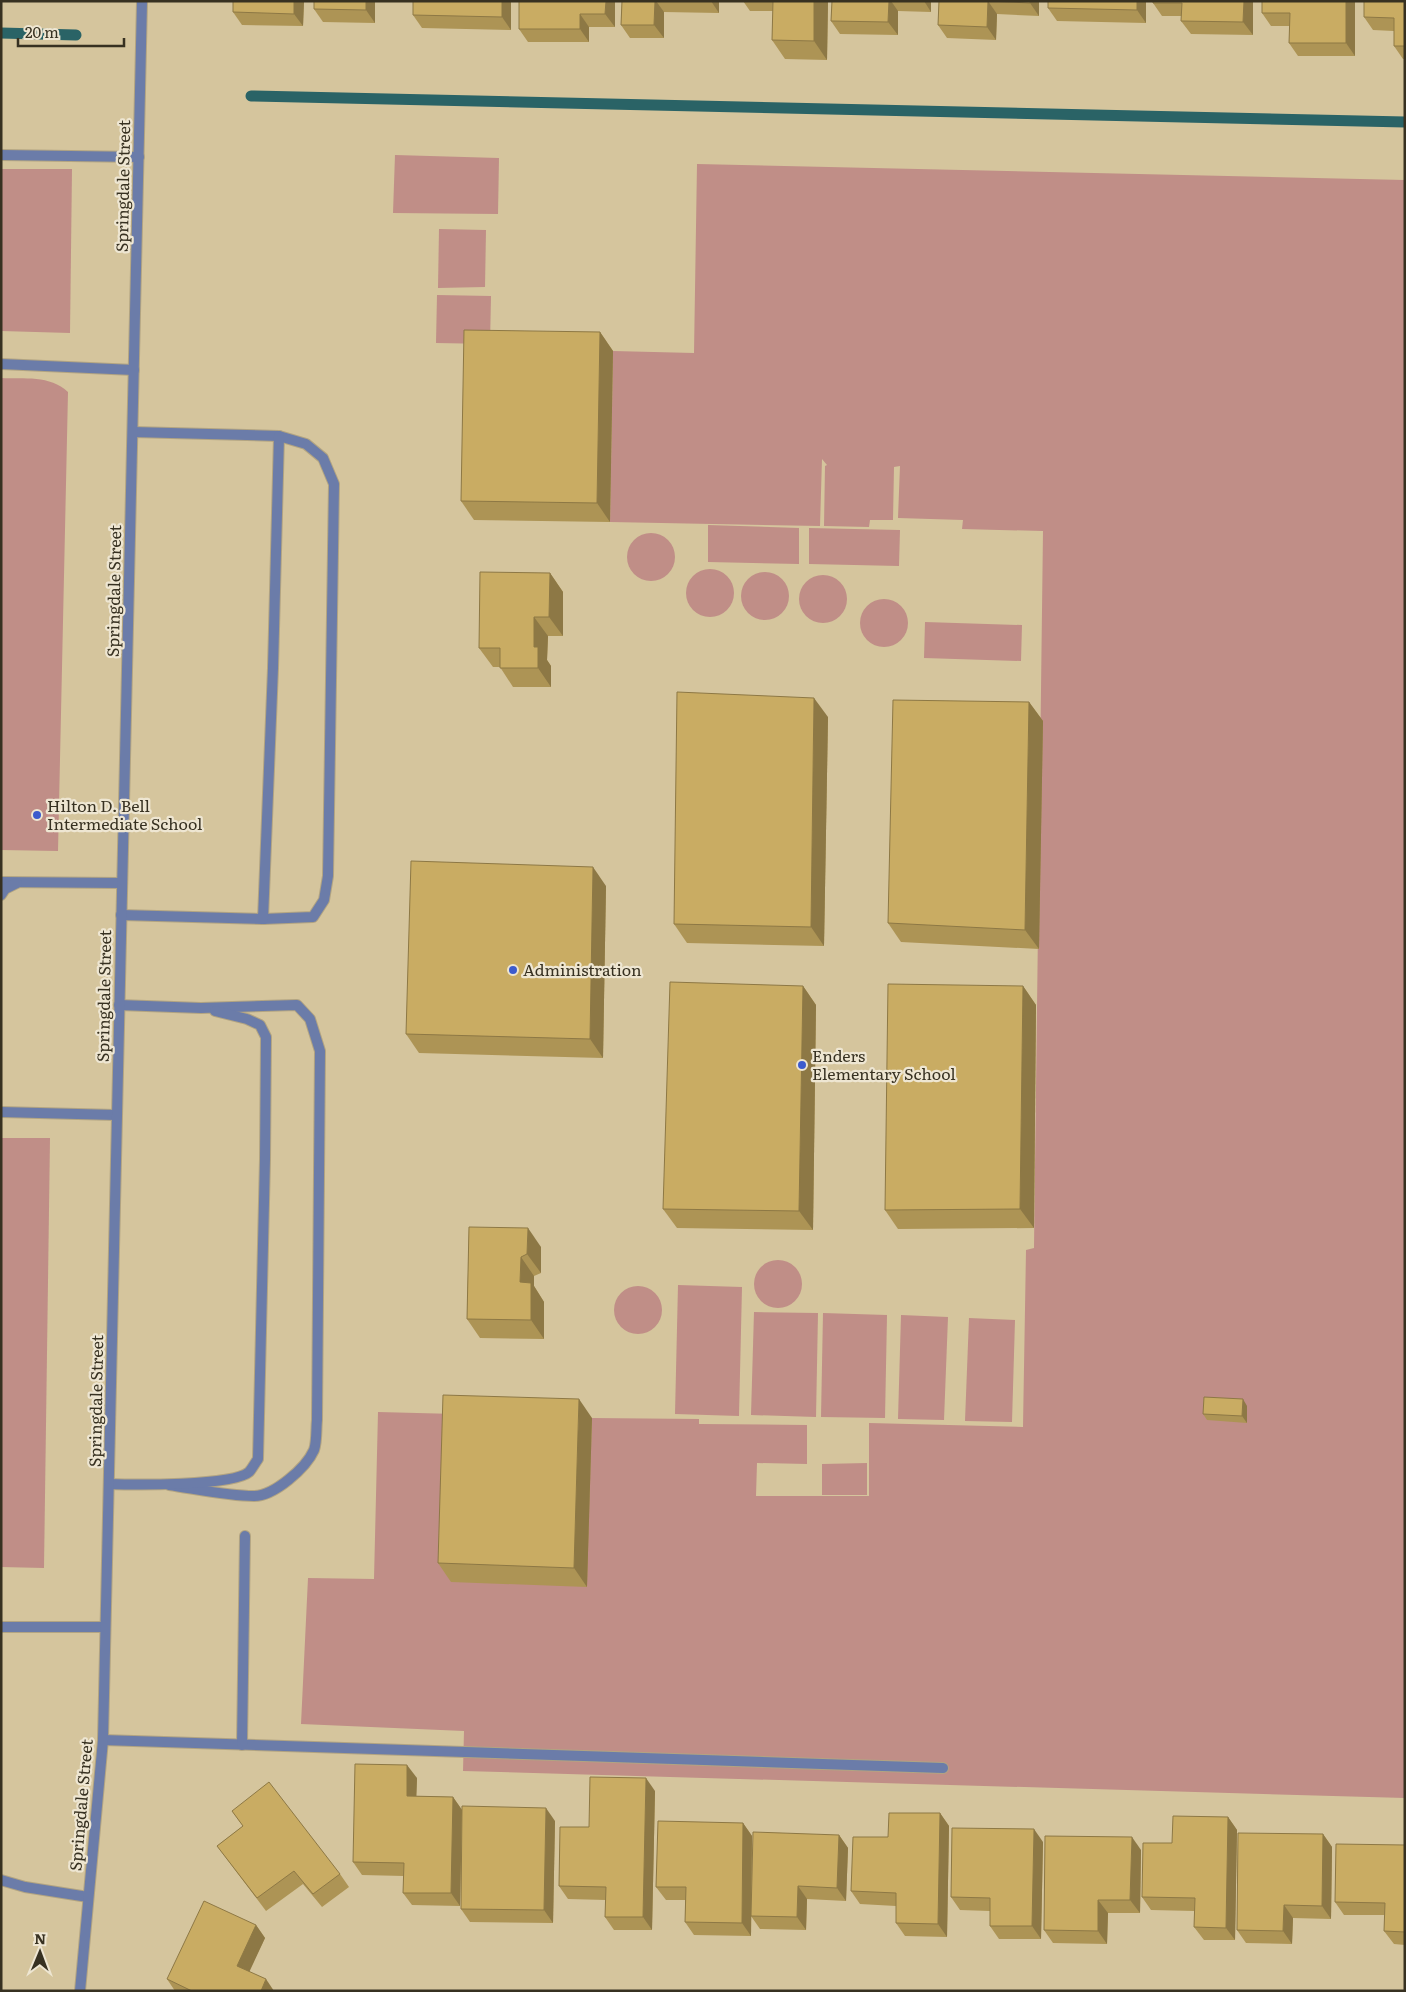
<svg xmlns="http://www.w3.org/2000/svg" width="1406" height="1992" viewBox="0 0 1406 1992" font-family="Literata,serif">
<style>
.green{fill:#c08e87}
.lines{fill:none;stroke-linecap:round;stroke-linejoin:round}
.stream{stroke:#2a6366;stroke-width:11}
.service-casing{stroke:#b2a482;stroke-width:12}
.tertiary-casing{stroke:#b2a482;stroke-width:12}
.service{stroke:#6b7ca9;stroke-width:10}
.tertiary{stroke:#6b7ca9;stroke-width:10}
.wall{fill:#ad9455}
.shaded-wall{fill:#8d7845}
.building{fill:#c9ac63;stroke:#8d7845}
.poi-dot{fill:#3c5bcd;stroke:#eee6d2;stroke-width:2}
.labels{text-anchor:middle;stroke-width:4.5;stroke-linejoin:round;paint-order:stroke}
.street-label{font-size:16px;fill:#373121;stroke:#eee6d2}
.poi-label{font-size:16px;fill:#373121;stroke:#eee6d2;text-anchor:start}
</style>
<rect width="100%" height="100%" fill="#d5c59d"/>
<g class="green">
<polygon points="395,155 499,158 498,214 393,213"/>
<polygon points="697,164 1405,180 1405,1798 463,1771 464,1731 301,1724 308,1578 374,1579 378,1412 456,1414 586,1587 592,1418 699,1419 699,1424 807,1425 807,1464 757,1463 756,1496 869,1496 869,1423 1023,1427 1026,1250 1034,1248 1043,531 962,529 963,520 898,518 900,466 894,467 893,520 870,520 869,527 824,526 825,466 827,465 822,459 820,526 610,522 613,351 694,353"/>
<polygon points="1,169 72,169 70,333 1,331"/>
<polygon points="439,229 486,230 485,287 438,288"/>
<polygon points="437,295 491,296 490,344 436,343"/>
<path d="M1 378C24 379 50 375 68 392L58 851 1 850Z"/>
<polygon points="708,525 799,528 799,564 708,562"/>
<polygon points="809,528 900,530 899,566 809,564"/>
<circle cx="651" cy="557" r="24"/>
<circle cx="710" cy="593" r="24"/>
<circle cx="765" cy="596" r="24"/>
<circle cx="823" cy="599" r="24"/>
<circle cx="884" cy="623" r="24"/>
<polygon points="925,622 1022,625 1021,661 924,658"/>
<polygon points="1,1138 50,1138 44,1568 1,1567"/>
<circle cx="778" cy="1284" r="24"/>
<polygon points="678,1285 742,1287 739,1416 675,1414"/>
<circle cx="638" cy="1310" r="24"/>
<polygon points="754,1312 818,1313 816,1417 751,1415"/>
<polygon points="823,1313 887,1315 885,1418 821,1417"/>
<polygon points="901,1315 948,1317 944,1420 898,1419"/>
<polygon points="969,1318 1015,1320 1012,1422 965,1421"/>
<polygon points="867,1463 867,1495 822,1495 822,1464"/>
</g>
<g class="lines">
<g class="stream">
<polyline points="1,33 76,35"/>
<polyline points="251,96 1405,122"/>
</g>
<g class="service-casing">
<g id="service">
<polyline points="1,155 139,157"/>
<polyline points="1,364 134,370"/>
<polyline points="133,432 279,436 306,444 323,458 334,484 328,876 324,900 313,917 263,919"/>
<polyline points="1,882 121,883"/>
<polyline points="1,895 5,889 17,883"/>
<polyline points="121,915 263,919 273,668 279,436"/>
<path d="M119 1005 201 1008 297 1005 310 1019 320 1051 317 1420C316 1429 317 1442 314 1450 306 1468 274 1496 254 1496 228 1496 196 1489 169 1485"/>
<polyline points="1,1112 116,1115"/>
<path d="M109 1484C133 1485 233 1486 249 1472 252 1469 255 1463 258 1459L265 1159 266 1037 260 1025 247 1019 215 1011"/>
<polyline points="1,1627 105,1627"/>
<polyline points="103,1740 943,1768"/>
<polyline points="242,1745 245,1536"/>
<polyline points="1,1880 25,1887 88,1897"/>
</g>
</g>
<g class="tertiary-casing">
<polyline id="tertiary" points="80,1991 103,1740 142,1"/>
</g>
<use href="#service" class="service"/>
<use href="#tertiary" class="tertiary"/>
</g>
<g class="wall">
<polygon points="304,1 303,26 242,25 233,12"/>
<polygon points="314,1 375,1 375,23 323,22 314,9"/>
<polygon points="511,1 511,30 422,28 413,15"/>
<polygon points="615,1 615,27 589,27 589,42 528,42 519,29"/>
<polygon points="622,1 719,1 719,13 664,12 664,38 630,38 621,25"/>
<polygon points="743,1 828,1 827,60 785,59 772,40 773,11 750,11"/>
<polygon points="832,1 931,1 931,12 898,11 898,35 840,34 831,21"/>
<polygon points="939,1 1039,1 1039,16 997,14 996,40 947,38 938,25"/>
<polygon points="1048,1 1146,1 1146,23 1057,21 1048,8"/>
<polygon points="1253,1 1253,35 1191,34 1181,21 1182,16 1162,16 1153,3"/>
<polygon points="1355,1 1355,56 1298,56 1289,43 1290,26 1271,26 1262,13"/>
<polygon points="1405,1 1405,59 1403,59 1394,46 1394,31 1373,30 1364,17"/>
<polygon points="600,332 613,351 610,522 474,520 461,501"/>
<polygon points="550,573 563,592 563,636 548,636 547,660 551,666 551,687 513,687 500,667 493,667 479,648"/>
<polygon points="1029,702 1043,721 1039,949 901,942 888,923"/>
<polygon points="828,717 824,946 687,943 674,924"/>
<polygon points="606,886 603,1058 419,1053 406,1034"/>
<polygon points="803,986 816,1005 813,1230 677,1228 663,1209"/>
<polygon points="1023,986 1036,1005 1034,1228 898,1229 885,1210"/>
<polygon points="469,1227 541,1247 541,1273 534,1276 534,1286 544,1302 544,1339 480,1338 467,1319"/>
<polygon points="1247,1406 1247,1423 1207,1420 1203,1414"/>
<polygon points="592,1418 587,1587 451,1582 438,1563"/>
<polygon points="417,1778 416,1796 453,1797 462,1810 460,1906 412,1905 403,1893 404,1876 362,1875 353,1862"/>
<polygon points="655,1791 652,1930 614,1930 605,1917 606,1900 568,1899 559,1886"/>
<polygon points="232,1811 340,1874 349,1887 322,1907 303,1884 266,1911 217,1846 243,1826"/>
<polygon points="940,1813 949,1826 947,1937 905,1936 896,1923 896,1906 860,1904 851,1891 888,1837"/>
<polygon points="1228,1817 1237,1830 1235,1940 1204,1940 1194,1927 1195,1911 1151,1910 1142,1897"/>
<polygon points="555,1821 553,1923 470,1922 461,1909"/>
<polygon points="743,1823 752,1836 751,1936 694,1935 685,1922 685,1900 666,1900 656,1887"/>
<polygon points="1323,1834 1332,1847 1331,1919 1293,1918 1292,1944 1246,1943 1237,1930"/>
<polygon points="839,1835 848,1848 846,1901 807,1899 806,1930 760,1929 751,1916"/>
<polygon points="1043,1842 1041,1939 999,1939 990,1926 990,1911 960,1910 951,1897"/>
<polygon points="1405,1845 1405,1945 1394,1944 1384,1931 1385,1915 1344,1915 1335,1902"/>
<polygon points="1141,1850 1140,1913 1108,1913 1107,1944 1053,1943 1044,1930"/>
<polygon points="256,1925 265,1938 249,1971 274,1991 175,1991 167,1979"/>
</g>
<g class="shaded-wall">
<polygon points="294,1 304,1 303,26 294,14"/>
<polygon points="366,1 375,1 375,23 366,10"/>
<polygon points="502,1 511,1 511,30 502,17"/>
<polygon points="606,1 615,1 615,27 605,14"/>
<polygon points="655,1 656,1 664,12 664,38 654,25"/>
<polygon points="711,1 719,1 719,13"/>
<polygon points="814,1 828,1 827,60 814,41"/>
<polygon points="889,1 891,1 898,11 898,35 888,22"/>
<polygon points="924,1 931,1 931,12"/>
<polygon points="988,1 997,14 996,40 987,27"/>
<polygon points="1030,1 1039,1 1039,16 1030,3"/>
<polygon points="1137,1 1146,1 1146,23 1137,10"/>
<polygon points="1244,1 1253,1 1253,35 1243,22"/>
<polygon points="1346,1 1355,1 1355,56 1346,43"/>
<polygon points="580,14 589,27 589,42 580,29"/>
<polygon points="600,332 613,351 610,522 597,503"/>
<polygon points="550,573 563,592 563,636 549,617"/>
<polygon points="534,617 548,636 547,660 551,666 551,687 538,668 534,647"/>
<polygon points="814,698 828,717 824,946 811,927"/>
<polygon points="1029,702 1043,721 1039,949 1025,930"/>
<polygon points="593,867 606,886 603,1058 590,1039"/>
<polygon points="803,986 816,1005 813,1230 799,1211"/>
<polygon points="1023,986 1036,1005 1034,1228 1020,1209"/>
<polygon points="528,1228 541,1247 541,1273 527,1254"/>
<polygon points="521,1257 534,1276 534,1286 544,1302 544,1339 531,1320 520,1282"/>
<polygon points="579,1399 592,1418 587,1587 574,1568"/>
<polygon points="1243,1399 1247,1406 1247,1423 1242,1416"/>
<polygon points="407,1765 417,1778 416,1809 407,1796"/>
<polygon points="646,1778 655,1791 652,1930 643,1917"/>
<polygon points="453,1797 462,1810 460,1906 451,1893"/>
<polygon points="546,1808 555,1821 553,1923 544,1910"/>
<polygon points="940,1813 949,1826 947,1937 938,1924"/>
<polygon points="1228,1817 1237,1830 1235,1940 1226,1928"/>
<polygon points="743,1823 752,1836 751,1936 742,1923"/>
<polygon points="1034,1829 1043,1842 1041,1939 1032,1926"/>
<polygon points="1323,1834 1332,1847 1331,1919 1322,1906"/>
<polygon points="839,1835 848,1848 846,1901 837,1888"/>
<polygon points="1132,1837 1141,1850 1140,1913 1130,1900"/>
<polygon points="798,1886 807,1899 806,1930 797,1917"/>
<polygon points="1098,1900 1108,1913 1107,1944 1098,1931"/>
<polygon points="1284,1905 1293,1918 1292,1944 1283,1931"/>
<polygon points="256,1925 265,1938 246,1979 237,1966"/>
<polygon points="266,1979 274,1991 261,1991"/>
</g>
<g class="building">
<polygon points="233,1 294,1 294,14 233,12"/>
<polygon points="314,1 366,1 366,10 314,9"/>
<polygon points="413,1 502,1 502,17 413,15"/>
<polygon points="519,1 606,1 605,14 580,14 580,29 519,29"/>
<polygon points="622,1 655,1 654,25 621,25"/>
<polygon points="773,1 814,1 814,41 772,40"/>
<polygon points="832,1 889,1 888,22 831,21"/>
<polygon points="939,1 1030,1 1030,3 988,1 987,27 938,25"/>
<polygon points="1048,1 1137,1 1137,10 1048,8"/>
<polygon points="1153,1 1244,1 1243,22 1181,21 1182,3 1153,3"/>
<polygon points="1262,1 1346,1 1346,43 1289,43 1290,13 1262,13"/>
<polygon points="1364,1 1405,1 1405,46 1394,46 1394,18 1364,17"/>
<polygon points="464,330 600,332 597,503 461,501"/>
<polygon points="480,572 550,573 549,617 534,617 534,647 538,647 538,668 500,668 500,648 479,648"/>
<polygon points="677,692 814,698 811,927 674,924"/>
<polygon points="893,700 1029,702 1025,930 888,923"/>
<polygon points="411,861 593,867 590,1039 406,1034"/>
<polygon points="670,982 803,986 799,1211 663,1209"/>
<polygon points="888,984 1023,986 1020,1209 885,1210"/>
<polygon points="469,1227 528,1228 527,1254 521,1257 520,1282 531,1283 531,1320 467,1319"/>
<polygon points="443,1395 579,1399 574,1568 438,1563"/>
<polygon points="1204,1397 1243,1399 1242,1416 1203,1414"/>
<polygon points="355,1764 407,1765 407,1796 453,1797 451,1893 403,1893 404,1863 353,1862"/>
<polygon points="590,1777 646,1778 643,1917 605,1917 606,1887 559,1886 560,1827 589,1827"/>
<polygon points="269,1782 340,1874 313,1894 294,1871 257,1898 217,1846 243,1826 232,1811"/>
<polygon points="462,1806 546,1808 544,1910 461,1909"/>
<polygon points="889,1813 940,1813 938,1924 896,1923 896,1893 851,1891 853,1837 888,1837"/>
<polygon points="1173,1816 1228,1817 1226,1928 1194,1927 1195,1898 1142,1897 1143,1843 1172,1843"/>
<polygon points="658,1821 743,1823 742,1923 685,1922 686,1887 656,1887"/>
<polygon points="952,1828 1034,1829 1032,1926 990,1926 990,1898 951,1897"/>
<polygon points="753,1832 839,1835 837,1888 798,1886 797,1917 751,1916"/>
<polygon points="1238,1833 1323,1834 1322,1906 1284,1905 1283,1931 1237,1930"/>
<polygon points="1045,1836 1132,1837 1130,1900 1098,1900 1098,1931 1044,1930"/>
<polygon points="1336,1844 1405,1845 1405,1932 1384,1931 1385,1903 1335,1902"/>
<polygon points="204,1901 256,1925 237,1966 266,1979 261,1991 192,1991 167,1979"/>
</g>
<g class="poi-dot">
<circle cx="37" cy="815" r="5"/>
<circle cx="513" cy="970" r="5"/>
<circle cx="802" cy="1065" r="5"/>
</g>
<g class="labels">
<g class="street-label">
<text transform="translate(123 186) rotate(-89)" y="6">Springdale Street</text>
<text transform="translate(114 591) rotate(-89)" y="6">Springdale Street</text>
<text transform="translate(104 996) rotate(-89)" y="6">Springdale Street</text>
<text transform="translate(96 1401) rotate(-89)" y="6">Springdale Street</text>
<text transform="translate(81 1805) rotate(-85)" y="6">Springdale Street</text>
</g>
<g class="poi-label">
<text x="47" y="812">Hilton D. Bell<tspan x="47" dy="18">Intermediate School</tspan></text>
<text x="523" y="976">Administration</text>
<text x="812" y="1062">Enders<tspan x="812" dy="18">Elementary School</tspan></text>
</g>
</g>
<rect width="1406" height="1992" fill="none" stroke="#373121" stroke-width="5"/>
<g transform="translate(40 1952) rotate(1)" stroke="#eee6d2" stroke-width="4" paint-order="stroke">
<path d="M0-4L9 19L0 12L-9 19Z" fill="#373121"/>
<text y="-8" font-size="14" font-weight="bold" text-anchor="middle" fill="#373121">N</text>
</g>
<path d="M18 38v8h106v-8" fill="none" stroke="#373121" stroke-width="2.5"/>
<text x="25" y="38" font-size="15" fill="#373121" stroke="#eee6d2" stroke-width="4" paint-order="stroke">20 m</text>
</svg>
